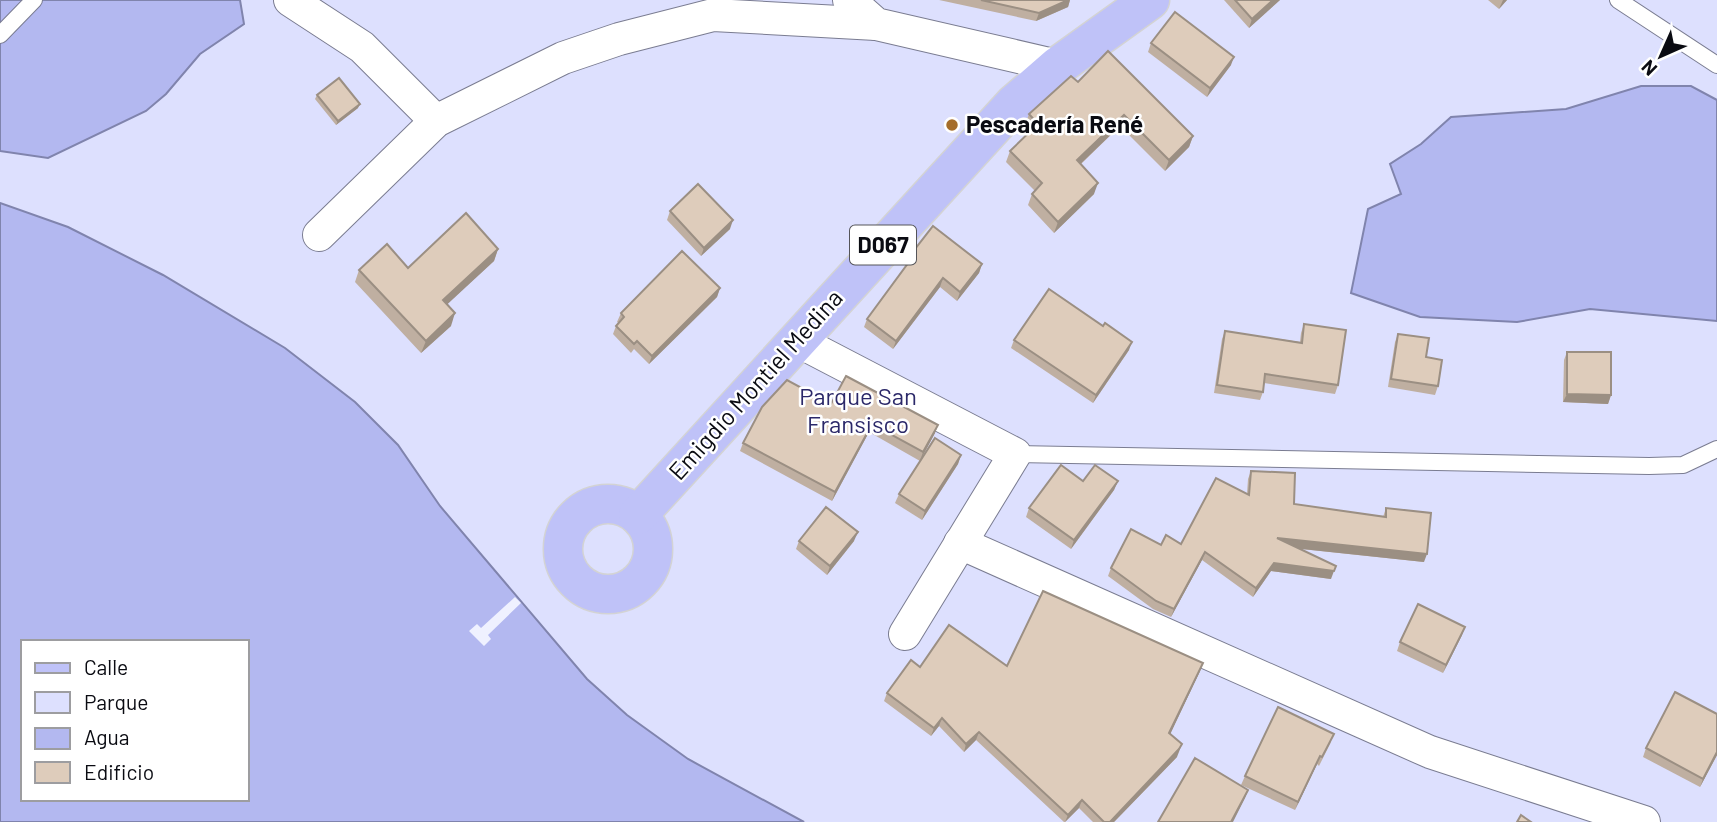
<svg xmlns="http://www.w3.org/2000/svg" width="1717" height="822" viewBox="0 0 1717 822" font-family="Barlow,sans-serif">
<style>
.green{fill:#dde0fe}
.water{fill:#b3b8f0;stroke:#8084ad;stroke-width:2;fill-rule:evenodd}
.pier{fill:#eff1ff}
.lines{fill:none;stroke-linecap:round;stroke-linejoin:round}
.lane-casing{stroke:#7a7c91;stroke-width:18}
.street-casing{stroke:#7a7c91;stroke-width:34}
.primary-casing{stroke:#d3d3d4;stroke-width:41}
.lane{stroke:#fff;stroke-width:16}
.street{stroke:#fff;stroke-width:32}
.primary{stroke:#bfc2f8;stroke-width:38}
.wall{fill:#bfafa1}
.shaded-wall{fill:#9b8f83}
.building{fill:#deccbb;stroke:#9b8f83;stroke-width:2}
.poi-dot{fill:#a56d2a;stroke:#fff;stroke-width:2.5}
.labels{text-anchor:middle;stroke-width:5;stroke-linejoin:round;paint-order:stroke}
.shield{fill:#fff;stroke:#545459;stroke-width:2}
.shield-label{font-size:23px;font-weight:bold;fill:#0a0b12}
.poi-label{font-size:24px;font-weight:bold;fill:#0a0b12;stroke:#fff;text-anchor:start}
.street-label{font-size:24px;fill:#0a0b12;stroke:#fff}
.park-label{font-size:24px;fill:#2b2869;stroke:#fff}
</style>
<rect width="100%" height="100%" fill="#eff1ff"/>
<polygon class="green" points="0,0 1717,0 1717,822 421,822 247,642 0,531"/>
<g class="water">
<polygon points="0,0 240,0 244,24 200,54 166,94 146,111 48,158 0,151"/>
<polygon points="1641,86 1691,86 1717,100 1717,321 1590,309 1517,322 1420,317 1351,293 1368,209 1401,194 1390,164 1421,144 1451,117 1566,109"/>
<path d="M0 203 68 227 163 275 285 348 355 402 398 445 440 506 587 679 627 715 688 759 804 822H0ZM23 642H247V799H23Z"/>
</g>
<polygon class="pier" points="515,597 521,603 488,635 491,639 484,646 469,631 477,624 481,628"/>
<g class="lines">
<g class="lane-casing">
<g id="lane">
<polyline points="1618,0 1717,65"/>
<polyline points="0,35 34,0"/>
<polyline points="1015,454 1649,466 1683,465 1717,449"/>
</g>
</g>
<g class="street-casing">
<g id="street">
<polyline points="290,0 362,47 436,121"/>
<polyline points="849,0 876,24 1058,66"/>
<polyline points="319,235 436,121 563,58 619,39 713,15 876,24"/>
<polyline points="796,340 1015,454 905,634"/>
<polyline points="960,543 1430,752 1644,822"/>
</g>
</g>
<g class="primary-casing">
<g id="primary">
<circle cx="608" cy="549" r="45"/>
<polyline points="638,515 1014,104 1058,66 1150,0"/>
</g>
</g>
<use href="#lane" class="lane"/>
<use href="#street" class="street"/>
<use href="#primary" class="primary"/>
</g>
<g class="wall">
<polygon points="939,0 1070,0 1068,7 1036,21"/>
<polygon points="1224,0 1280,0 1249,28"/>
<polygon points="1488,0 1507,0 1499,9"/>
<polygon points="1151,43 1231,65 1207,97 1148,52"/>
<polygon points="1078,82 1193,136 1189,147 1165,171 1120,126 1081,164 1094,194 1054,233 1028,205 1032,194 1035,191 1006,162 1010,151 1031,131 1025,125 1029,114"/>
<polygon points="317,95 358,108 336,125 315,99"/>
<polygon points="670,211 730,229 701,256 667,220"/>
<polygon points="498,249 494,261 447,304 451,326 421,353 355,282 359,270 408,268"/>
<polygon points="912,253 982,264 979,273 957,301 940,287 893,349 864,327 867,319 909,262"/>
<polygon points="720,288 717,297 649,364 634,349 631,353 613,334 616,326 619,323 617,322 621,313"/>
<polygon points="1304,324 1338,385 1335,394 1264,383 1263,392 1260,400 1214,393 1222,339 1225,331 1300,342 1301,333"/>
<polygon points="1398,334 1426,357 1438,386 1435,395 1388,387 1395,342"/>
<polygon points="1014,340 1129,350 1093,403 1011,348"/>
<polygon points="1567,352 1611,395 1608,404 1563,402 1564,360"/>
<polygon points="831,404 935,433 920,461 869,432 832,501 740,451 743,443"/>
<polygon points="961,455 958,464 922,520 895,503 899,494"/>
<polygon points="1251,471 1294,504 1383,517 1386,508 1424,562 1301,549 1331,579 1271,571 1253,597 1202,560 1171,617 1153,609 1108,576 1111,568 1161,545 1181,544 1247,494 1248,479"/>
<polygon points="1083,481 1118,481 1114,490 1071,549 1026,517 1029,508"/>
<polygon points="799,541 854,541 827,575 796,549"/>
<polygon points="1462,635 1443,673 1397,651 1400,642"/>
<polygon points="1007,666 1200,671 1170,734 1177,757 1114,822 1093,822 1079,808 1065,822 1064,822 976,740 964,752 939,726 931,736 884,701 887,693 920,667"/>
<polygon points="1331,742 1319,766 1317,764 1295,810 1241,785 1245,776"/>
<polygon points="1646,748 1717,755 1700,787 1643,757"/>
</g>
<g class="shaded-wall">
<polygon points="1068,0 1070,0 1068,7 1036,21 1039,13"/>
<polygon points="1273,0 1280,0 1249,28 1252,19"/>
<polygon points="1503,0 1507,0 1499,9"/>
<polygon points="1234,57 1231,65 1207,97 1210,88"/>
<polygon points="360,104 358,108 336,125 338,121"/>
<polygon points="1124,115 1120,126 1073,171 1077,160"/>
<polygon points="1193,136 1189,147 1165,171 1169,160"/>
<polygon points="1098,183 1094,194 1054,233 1058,222"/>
<polygon points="733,220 730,229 701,256 704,248"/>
<polygon points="498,249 494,261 439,312 443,300"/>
<polygon points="982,264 979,273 957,301 960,292"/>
<polygon points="943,278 940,287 893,349 896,341"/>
<polygon points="720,288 717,297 649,364 652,356"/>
<polygon points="455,313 451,326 421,353 426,341"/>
<polygon points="1132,342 1129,350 1093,403 1096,395"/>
<polygon points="1567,394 1611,395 1608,404 1563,402"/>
<polygon points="872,424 869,432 832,501 835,492"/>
<polygon points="938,425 935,433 920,461 923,452"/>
<polygon points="961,455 958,464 922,520 925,511"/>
<polygon points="1118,481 1114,490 1071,549 1074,540"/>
<polygon points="858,532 854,541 827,575 830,566"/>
<polygon points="1277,538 1427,554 1424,562 1274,546"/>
<polygon points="1205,552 1202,560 1171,617 1174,609"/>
<polygon points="1274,563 1334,571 1331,579 1271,571 1253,597 1256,588"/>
<polygon points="1465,627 1462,635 1443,673 1446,665"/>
<polygon points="1203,663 1200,671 1167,741 1169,733"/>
<polygon points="942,718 939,726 931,736 934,728"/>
<polygon points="979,732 976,740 964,752 966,744"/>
<polygon points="1182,744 1177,757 1114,822 1110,822"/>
<polygon points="1717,752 1717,755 1700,787 1703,779"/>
<polygon points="1320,756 1317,764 1295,810 1298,802"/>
<polygon points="1248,790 1245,798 1233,822 1231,822"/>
<polygon points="1082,800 1079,808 1065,822 1068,815"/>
</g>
<g class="building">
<polygon points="981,0 1068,0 1039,13"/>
<polygon points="1235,0 1273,0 1252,19"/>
<polygon points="1175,12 1234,57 1210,88 1151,43"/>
<polygon points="1108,51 1193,136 1169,160 1124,115 1077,160 1098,183 1058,222 1032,194 1042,183 1010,151 1038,124 1029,114 1071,76 1078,82"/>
<polygon points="339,78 360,104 338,121 317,95"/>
<polygon points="698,184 733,220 704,248 670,211"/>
<polygon points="466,213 498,249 443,300 455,313 426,341 359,270 387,244 408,268"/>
<polygon points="933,226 982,264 960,292 943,278 896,341 867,319 914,255 912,253"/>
<polygon points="682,251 720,288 652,356 637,341 634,344 616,326 624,317 621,313"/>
<polygon points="1049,289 1103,326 1105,323 1132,342 1096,395 1014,340"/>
<polygon points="1304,324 1346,330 1338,385 1265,374 1263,392 1217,385 1225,331 1302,343"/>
<polygon points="1398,334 1429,338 1426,357 1442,360 1438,386 1391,379"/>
<polygon points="1567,352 1611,352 1611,395 1567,394"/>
<polygon points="846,376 938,425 923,452 872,424 835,492 743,443 762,407 787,380 831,404"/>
<polygon points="935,438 961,455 925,511 899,494"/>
<polygon points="1061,465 1083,481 1095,465 1118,481 1074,540 1029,508"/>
<polygon points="1251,471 1295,473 1294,504 1386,517 1386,508 1431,513 1427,554 1277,538 1336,566 1334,571 1274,563 1256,588 1205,552 1174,609 1156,601 1111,568 1131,529 1161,545 1166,535 1181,544 1216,478 1249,495"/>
<polygon points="826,507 858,532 830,566 799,541"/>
<polygon points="1043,591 1203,663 1169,733 1182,744 1179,749 1110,822 1104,822 1082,800 1068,815 979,732 966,744 942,718 934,728 887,693 911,660 920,667 949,625 1007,666"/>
<polygon points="1418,604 1465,627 1446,665 1400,642"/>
<polygon points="1675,692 1717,714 1717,752 1703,779 1646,748"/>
<polygon points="1278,707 1334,734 1322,757 1320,756 1298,802 1245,776"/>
<polygon points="1195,758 1248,790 1231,822 1158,822"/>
<polygon points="1521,815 1531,822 1517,822"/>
</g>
<circle class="poi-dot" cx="952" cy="125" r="7"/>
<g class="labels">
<rect class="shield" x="850" y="225.5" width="66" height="39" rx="5"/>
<g class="shield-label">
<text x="883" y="253">D067</text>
</g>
<g class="poi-label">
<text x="966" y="133">Pescadería René</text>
</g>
<g class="street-label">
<text transform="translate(756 385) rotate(-48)" y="8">Emigdio Montiel Medina</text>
</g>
<g class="park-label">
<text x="858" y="405">Parque San<tspan x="858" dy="28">Fransisco</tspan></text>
</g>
</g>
<rect x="21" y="640" width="228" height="161" fill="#ffffff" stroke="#9d9da0" stroke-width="2"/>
<rect x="35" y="663" width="35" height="10" fill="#bfc2f8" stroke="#9d9da0" stroke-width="2"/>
<text x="84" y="675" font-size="21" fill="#0a0b12">Calle</text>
<rect x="35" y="692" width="35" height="21" fill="#dde0fe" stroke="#9d9da0" stroke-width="2"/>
<text x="84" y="710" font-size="21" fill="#0a0b12">Parque</text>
<rect x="35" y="728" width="35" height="21" fill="#b3b8f0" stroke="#9d9da0" stroke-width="2"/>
<text x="84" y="745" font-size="21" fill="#0a0b12">Agua</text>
<rect x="35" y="762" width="35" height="21" fill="#deccbb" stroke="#9d9da0" stroke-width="2"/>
<text x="84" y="780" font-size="21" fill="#0a0b12">Edificio</text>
<g transform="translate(1661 56) rotate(225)" stroke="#ffffff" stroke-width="5" paint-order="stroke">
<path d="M0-5L12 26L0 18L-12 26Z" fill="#0a0b12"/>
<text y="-10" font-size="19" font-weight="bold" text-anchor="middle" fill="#0a0b12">N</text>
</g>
</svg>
